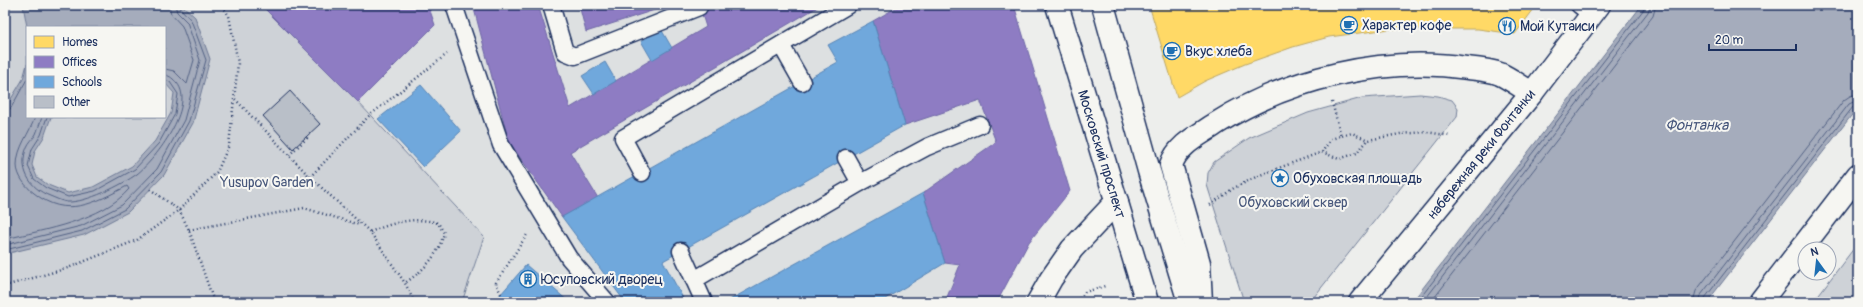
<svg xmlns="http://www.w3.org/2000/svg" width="1863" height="307" viewBox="0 0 1863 307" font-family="Pangolin,sans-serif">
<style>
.built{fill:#dde0e1}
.green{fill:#ced2d7;stroke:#74809a;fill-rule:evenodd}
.water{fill:#a5acbc;stroke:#6e7a96}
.homes{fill:#ffd966;stroke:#bba664}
.offices{fill:#8e7cc3;stroke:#6c65a5}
.schools{fill:#6fa8dc;stroke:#5684b6}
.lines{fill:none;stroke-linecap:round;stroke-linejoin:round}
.shore{stroke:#526184;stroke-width:1}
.building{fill:#b9bfc8;stroke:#1b2f5e}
.service-casing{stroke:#1b2f5e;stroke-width:19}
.minor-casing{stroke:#1b2f5e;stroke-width:25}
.secondary-casing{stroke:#1b2f5e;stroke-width:25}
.primary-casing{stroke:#1b2f5e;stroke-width:25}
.path{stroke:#1b2f5e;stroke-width:2.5;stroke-dasharray:1 3;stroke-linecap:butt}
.service{stroke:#f6f6f2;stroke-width:16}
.minor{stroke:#f6f6f2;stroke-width:22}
.secondary{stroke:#f6f6f2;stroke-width:22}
.primary{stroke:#f6f6f2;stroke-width:22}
.labels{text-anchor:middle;stroke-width:4;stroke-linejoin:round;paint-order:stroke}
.poi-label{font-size:14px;fill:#1b2f5e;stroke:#f6f6f2;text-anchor:start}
.street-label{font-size:14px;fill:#1b2f5e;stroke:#f6f6f2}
.park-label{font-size:14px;fill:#48587c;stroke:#f6f6f2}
.water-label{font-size:15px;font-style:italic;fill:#44547a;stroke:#f6f6f2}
</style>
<rect width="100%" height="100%" fill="#edeeec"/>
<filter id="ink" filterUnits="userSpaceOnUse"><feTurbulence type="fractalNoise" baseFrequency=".025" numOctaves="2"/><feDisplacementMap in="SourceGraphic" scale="8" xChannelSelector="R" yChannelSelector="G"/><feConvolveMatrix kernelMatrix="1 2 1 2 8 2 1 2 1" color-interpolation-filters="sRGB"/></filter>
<g filter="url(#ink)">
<polygon class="built" points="261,5 1014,5 1070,191 1029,242 997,302 462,302 483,237 358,102"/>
<g class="green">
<path d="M5 5H261L358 102 484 237 462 302H5ZM27 27H165V117H27Z"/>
<polygon points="1420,94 1438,96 1452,100 1458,108 1457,117 1310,302 1244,302 1207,185 1208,173 1214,162 1249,138 1308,113 1362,98"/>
<polygon points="1858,243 1858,302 1813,302"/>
</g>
<g class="water">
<polygon points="23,5 182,5 195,17 210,59 193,123 164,175 128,212 84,235 5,254 5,109 23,79 27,64 27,117 51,117 44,137 35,151 32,165 37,177 48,185 68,193 93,187 132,166 155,141 171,113 174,93 165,83 165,27 27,27"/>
<polygon points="1642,5 1858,5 1858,107 1707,302 1412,302"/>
</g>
<polygon class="homes" points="1149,5 1537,5 1515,34 1478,29 1390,29 1329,37 1293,47 1245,64 1205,81 1177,97"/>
<g class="offices">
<polygon points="261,5 428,5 435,25 358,102"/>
<polygon points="473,5 538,5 570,108 706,27 699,5 821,5 570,152 598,198 562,217 509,142"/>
<polygon points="579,5 663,5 664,7 586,32"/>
<polygon points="901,5 1014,5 1070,191 1029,242 997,302 945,302 960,265 945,263 923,193 996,142 980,100 905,125 873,21"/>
</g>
<g class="schools">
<polygon points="873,21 905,125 663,261 685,302 625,302 562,217 838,62 828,45"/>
<polygon points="661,29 672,48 652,60 641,41"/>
<polygon points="605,62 616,81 594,94 582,76"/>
<polygon points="421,85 461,131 423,167 378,119"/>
<polygon points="923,193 945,263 880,302 726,302"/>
<polygon points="526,265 569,302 494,302"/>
</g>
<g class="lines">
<g class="shore">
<polyline points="165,69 174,71 187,84 194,60 182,26 171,14 169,5"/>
<polyline points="5,111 11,108 27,79"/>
<path d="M42 117C40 123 38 129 36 134 33 139 29 142 27 147 18 168 29 188 50 196 55 198 61 201 67 202 86 203 122 185 137 174 156 159 196 106 177 83 173 79 171 76 165 75"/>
<polyline points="47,117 41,135 32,149 28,166 34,179 46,188 68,197 95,191 135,169 159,143 175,114 178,94 170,82 165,80"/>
<path d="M5 239C44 230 103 220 129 189L127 186C95 203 66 219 34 193 26 187 17 176 17 165 17 147 30 133 35 117"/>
<polyline points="5,245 81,226 122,205 157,169 184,120 200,60 187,22 177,12 175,5"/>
<polyline points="5,250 82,231 125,209 161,172 189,121 206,60 191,20 181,9 180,5"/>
<polyline points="1417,302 1644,9 1645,5"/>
<polyline points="1423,302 1648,12 1650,5"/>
<polyline points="1431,302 1653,16 1656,5"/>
<polyline points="1693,302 1696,291 1844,100 1850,96 1858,94"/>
<polyline points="1699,302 1701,295 1849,104 1858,100"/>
<polyline points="1704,302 1705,298 1853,107 1858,105"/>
</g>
</g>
<polygon class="building" points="290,91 320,124 293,149 263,116"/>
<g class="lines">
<g class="service-casing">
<g id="service">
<polyline points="454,5 501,145 569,258 607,302"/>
<polyline points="551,5 565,52 575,56 699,7"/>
<polyline points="1579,5 1592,15"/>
<polyline points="781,45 802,82"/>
<polyline points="642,173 623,138 848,5"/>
<polyline points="860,183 927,147 980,125"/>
<polyline points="681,251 704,302"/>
<polyline points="694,280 860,183 846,158"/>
</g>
</g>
<g class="minor-casing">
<g id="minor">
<polyline points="1038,302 1051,279 1072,249 1117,201"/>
<path d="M1201 302 1199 263 1171 165C1178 144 1200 135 1217 123 1287 79 1384 55 1467 68 1478 69 1490 70 1500 74 1511 79 1521 87 1532 93"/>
</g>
</g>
<g class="secondary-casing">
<g id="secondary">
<polyline points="1360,302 1532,93 1599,5"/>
<polyline points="1760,302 1858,175"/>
</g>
</g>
<g class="primary-casing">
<g id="primary">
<polyline points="1057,5 1147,302"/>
<polyline points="1103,5 1149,171 1189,302"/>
</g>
</g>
<g class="path">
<polyline points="235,99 310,177 370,232 405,283 414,302"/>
<polyline points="1332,102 1341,136"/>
<polyline points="1322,152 1339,159 1357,153 1368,140"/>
<polyline points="289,155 307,138 306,136"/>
<polyline points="310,177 369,116 447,54"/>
<polyline points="150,189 179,210 189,230 214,302"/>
<polyline points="1210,205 1234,188 1260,175 1322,152 1331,139 1341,136 1352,133 1368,140 1400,134 1427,132 1451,136"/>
<polyline points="189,230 304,208 360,225"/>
<path d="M370 232C392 223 414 216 438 223L444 233C438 256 424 270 405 283"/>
<polyline points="5,286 68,268 137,240 179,210 217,172 229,145 238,63 229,16 222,5"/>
<polyline points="501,294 496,283 528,233"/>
<polyline points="1077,302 1085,292 1105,286"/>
</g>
<use href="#service" class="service"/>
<use href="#minor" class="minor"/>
<use href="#secondary" class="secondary"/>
<use href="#primary" class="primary"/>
</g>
</g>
<defs>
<g id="cafe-ring" transform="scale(0.9)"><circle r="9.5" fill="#f6f6f2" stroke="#1f6fb2" stroke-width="1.5"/><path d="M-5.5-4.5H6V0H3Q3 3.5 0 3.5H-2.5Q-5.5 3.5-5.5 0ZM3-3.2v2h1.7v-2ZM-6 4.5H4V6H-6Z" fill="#1f6fb2"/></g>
<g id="restaurant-ring" transform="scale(0.9)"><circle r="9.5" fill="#f6f6f2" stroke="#1f6fb2" stroke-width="1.5"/><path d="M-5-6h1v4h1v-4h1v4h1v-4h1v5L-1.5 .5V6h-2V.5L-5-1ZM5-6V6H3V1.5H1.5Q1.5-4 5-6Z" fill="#1f6fb2"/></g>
<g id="sight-ring" transform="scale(0.9)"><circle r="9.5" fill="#f6f6f2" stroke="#1f6fb2" stroke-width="1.5"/><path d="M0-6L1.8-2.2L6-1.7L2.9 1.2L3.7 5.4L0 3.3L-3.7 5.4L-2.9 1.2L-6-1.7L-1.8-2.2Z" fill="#1f6fb2"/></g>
<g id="building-ring" transform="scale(0.9)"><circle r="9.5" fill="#f6f6f2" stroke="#1f6fb2" stroke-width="1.5"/><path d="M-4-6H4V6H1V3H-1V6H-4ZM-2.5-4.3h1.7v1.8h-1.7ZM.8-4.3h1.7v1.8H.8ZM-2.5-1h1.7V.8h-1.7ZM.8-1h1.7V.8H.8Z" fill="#1f6fb2"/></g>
</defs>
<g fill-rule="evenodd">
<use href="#cafe-ring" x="1349" y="25"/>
<use href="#restaurant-ring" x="1507" y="26"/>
<use href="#cafe-ring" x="1172" y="51"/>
<use href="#sight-ring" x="1280" y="178"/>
<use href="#building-ring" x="528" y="279"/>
</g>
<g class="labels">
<g class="poi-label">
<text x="1362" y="30">Характер кофе</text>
<text x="1520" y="31">Мой Кутаиси</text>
<text x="1185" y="56">Вкус хлеба</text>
<text x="1293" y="183">Обуховская площадь</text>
<text x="541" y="284">Юсуповский дворец</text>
</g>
<g class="street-label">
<text transform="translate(1102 154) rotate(73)" y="5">Московский проспект</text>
<text transform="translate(1481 154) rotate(-51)" y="5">набережная реки Фонтанки</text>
</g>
<g class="park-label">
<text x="267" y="187">Yusupov Garden</text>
<text x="1293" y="207">Обуховский сквер</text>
</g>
<g class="water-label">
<text x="1697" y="130">Фонтанка</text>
</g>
</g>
<rect width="1863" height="307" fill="none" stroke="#f6f6f2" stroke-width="20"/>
<rect x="10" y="10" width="1843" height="287" fill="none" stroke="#1b2f5e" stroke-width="1.5" filter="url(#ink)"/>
<rect x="26" y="26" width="140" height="92" fill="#f6f6f2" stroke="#9ea6b7"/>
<rect x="34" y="36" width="20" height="12" fill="#ffd966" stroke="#9ea6b7"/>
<text x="62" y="46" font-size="12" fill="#1b2f5e">Homes</text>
<rect x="34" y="56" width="20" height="12" fill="#8e7cc3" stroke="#9ea6b7"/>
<text x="62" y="66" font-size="12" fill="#1b2f5e">Offices</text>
<rect x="34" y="76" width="20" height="12" fill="#6fa8dc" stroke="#9ea6b7"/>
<text x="62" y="86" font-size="12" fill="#1b2f5e">Schools</text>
<rect x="34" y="96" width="20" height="12" fill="#b9bfc8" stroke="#9ea6b7"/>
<text x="62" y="106" font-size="12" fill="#1b2f5e">Other</text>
<g transform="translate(1817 261) rotate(345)"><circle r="19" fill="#f6f6f2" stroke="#9ea6b7"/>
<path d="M0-3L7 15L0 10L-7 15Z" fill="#1f6fb2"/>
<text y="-6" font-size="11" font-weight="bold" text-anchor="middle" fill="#1b2f5e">N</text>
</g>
<path d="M1709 44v6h87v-6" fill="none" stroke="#1b2f5e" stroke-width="2"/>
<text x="1715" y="44" font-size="12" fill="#1b2f5e" stroke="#f6f6f2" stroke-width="3" paint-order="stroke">20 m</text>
</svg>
